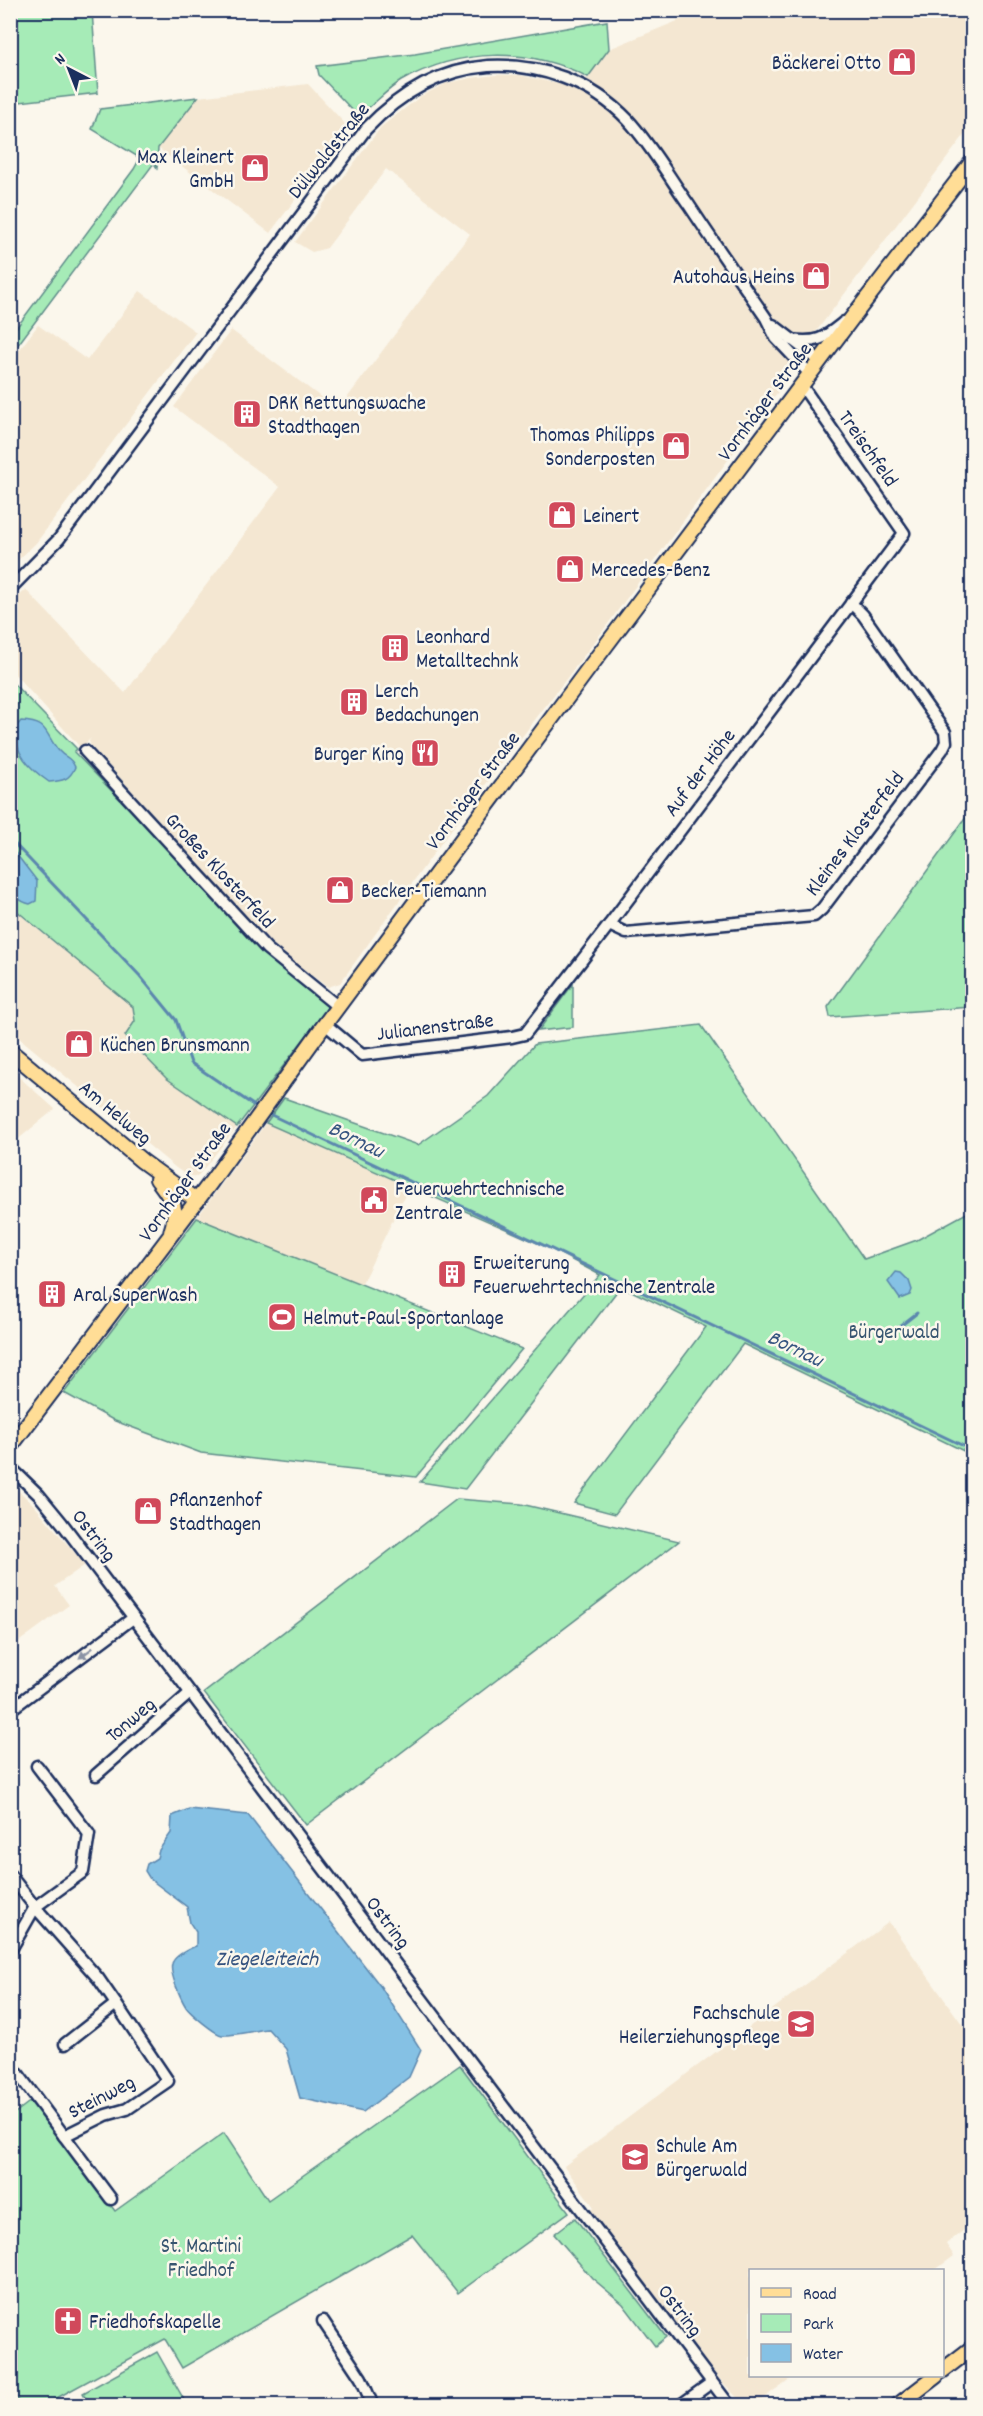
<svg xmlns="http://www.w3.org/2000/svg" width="983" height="2416" viewBox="0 0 983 2416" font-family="Dekko,sans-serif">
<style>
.built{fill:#f4e7d2}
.green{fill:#a6ebb7;stroke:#608d8a;stroke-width:1.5}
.water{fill:#85c1e4;stroke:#5b87ae;stroke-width:1.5}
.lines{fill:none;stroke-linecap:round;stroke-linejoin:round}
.stream{stroke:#5b87ae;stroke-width:3}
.minor-casing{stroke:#1b2f5e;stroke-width:15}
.major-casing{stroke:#1b2f5e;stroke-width:18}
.minor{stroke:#fbf7ec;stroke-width:10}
.major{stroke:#ffdd96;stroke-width:14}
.oneway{fill:#8b93a5}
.labels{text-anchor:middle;stroke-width:5;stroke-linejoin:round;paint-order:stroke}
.poi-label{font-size:21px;fill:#1b2f5e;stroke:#fbf7ec;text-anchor:start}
.street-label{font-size:21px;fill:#1b2f5e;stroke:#fbf7ec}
.park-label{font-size:21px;fill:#375570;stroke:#fbf7ec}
.water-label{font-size:22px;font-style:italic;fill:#365480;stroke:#fbf7ec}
</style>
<rect width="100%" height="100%" fill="#fbf7ec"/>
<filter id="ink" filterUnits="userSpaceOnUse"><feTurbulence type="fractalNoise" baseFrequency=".0167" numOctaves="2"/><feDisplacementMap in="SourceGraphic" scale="12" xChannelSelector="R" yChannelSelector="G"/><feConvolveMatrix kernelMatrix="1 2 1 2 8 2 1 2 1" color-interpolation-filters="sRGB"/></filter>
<g filter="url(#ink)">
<g class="built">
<polygon points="702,11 972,11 972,125 818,329 786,366 789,372 780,389 602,632 444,839 340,983 328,987 296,964 264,936 91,746 89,741 91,738 81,748 11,670 10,603 26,590 125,693 280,487 174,407 231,330 338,410 470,234 386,169 327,248 312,252 295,242 381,127 421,96 447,83 471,78 496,75 519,75 563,85 577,92 609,49"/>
<polygon points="308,84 349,128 270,233 158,148 198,97"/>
<polygon points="140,291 196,332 36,543 14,564 10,561 11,361 38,325 87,360"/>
<polygon points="10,906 133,1007 135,1021 125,1037 166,1078 237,1127 197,1177 186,1175 176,1168 11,1031"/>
<polygon points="11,1070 55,1109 11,1145"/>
<polygon points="266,1123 409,1187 361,1285 197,1218"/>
<polygon points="10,1483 33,1504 85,1565 55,1586 69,1605 17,1643 10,1635"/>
<polygon points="889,1922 972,2038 972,2224 946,2244 954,2256 935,2270 750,2270 750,2376 794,2376 754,2405 744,2405 716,2375 591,2210 594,2207 564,2166"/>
</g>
<g class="green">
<polygon points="10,11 92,11 98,93 11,103"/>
<path d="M607 21 609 49 588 77C528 47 460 48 401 81 385 91 373 106 358 116L319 75 317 66 415 54Z"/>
<polygon points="198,97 158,148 157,168 154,163 11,354 11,335 134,169 140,158 92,129 100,109"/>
<polygon points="10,680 77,749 74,752 199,881 270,957 328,1007 237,1127 166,1078 125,1036 135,1021 133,1007 11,906"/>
<polygon points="972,809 972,1007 830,1017 828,1007"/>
<polygon points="573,984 573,1027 538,1031"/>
<polygon points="701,1025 864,1259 917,1240 972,1210 972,1455 743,1344 615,1514 574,1503 706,1327 621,1286 465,1489 420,1482 600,1275 551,1249 266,1123 284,1098 418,1145 488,1096 535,1044"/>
<polygon points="197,1218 522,1349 416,1477 201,1453 115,1421 64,1393"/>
<polygon points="457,1499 521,1504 679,1541 306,1825 204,1693"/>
<polygon points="460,2065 569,2212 458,2293 412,2235 182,2368 165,2339 44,2405 21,2405 14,2393 11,2395 11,2116 32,2100 115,2211 224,2133 268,2200"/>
<polygon points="575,2218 666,2337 655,2346 623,2304 592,2278 554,2234"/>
<polygon points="157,2352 187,2405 90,2405 83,2393"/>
</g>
<g class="water">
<path d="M21 721C50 722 44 734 59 751 66 759 70 756 75 767 70 780 62 781 49 782 29 768 14 753 15 728Z"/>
<path d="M10 846 37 881 36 901 30 904C3 898 10 867 10 846Z"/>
<polygon points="896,1272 901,1273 909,1281 912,1290 910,1295 900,1299 888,1282"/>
<path d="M189 1809 248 1815 381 1987 421 2050 409 2077 363 2112 300 2098 286 2049 268 2029C256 2030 233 2036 222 2035 215 2034 190 2013 186 2007 181 1999 169 1973 172 1964 174 1955 189 1949 196 1946V1932L190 1923 187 1907 150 1879 145 1871 147 1864 157 1858 159 1850 171 1833 172 1816Z"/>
</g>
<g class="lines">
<g class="stream">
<polyline points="10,731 15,731"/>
<polyline points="10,839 140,976 176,1020 191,1063 259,1109"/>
<polyline points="265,1112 972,1450"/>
<polyline points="894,1331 917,1313"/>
</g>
<g class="minor-casing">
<g id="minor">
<polyline points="773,325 820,361"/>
<path d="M791 340C818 344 824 338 844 322"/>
<path d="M10 589 59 539 366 129C399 94 439 70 488 66 539 63 592 82 628 120 651 145 669 177 689 205 714 243 740 280 766 318L776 338 810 374"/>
<polyline points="85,751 267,949 337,1006"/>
<polyline points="609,925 626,933 814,916 822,909 942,750 946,742 945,732 863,615 851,603"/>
<polyline points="325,1024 362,1055 512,1037 525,1034 609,925 904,533 802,386"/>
<polyline points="10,1467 39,1495 62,1523 730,2406"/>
<polyline points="10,1710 133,1618"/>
<polyline points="96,1775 190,1693"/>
<polyline points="10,1875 35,1907 98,1978 116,2004 65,2044"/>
<polyline points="10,1951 35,1907 83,1872 89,1834 37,1766"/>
<polyline points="10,2063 111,2199"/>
<polyline points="64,2136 106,2115 127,2109 168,2081 116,2004"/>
<polyline points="323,2321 361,2378 373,2406"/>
<polyline points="679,2406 711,2383"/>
</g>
</g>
<g class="major-casing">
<g id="major">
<polyline points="10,1051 142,1161 197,1201"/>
<path d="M157 1179C171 1198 180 1207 171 1232"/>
<polyline points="10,1447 211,1182 325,1024 586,672 858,310 972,162"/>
<polyline points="942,2371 972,2348"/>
<polyline points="897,2406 936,2376"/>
</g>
</g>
<use href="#minor" class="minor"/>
<use href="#major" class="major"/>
</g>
<defs><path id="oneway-solid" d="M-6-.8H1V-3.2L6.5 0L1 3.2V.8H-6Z" transform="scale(1.5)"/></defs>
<use class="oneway" href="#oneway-solid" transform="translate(86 1653) rotate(143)"/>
</g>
<defs>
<g id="shop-square" transform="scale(1.5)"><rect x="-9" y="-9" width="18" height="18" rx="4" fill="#d1495b" stroke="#fbf7ec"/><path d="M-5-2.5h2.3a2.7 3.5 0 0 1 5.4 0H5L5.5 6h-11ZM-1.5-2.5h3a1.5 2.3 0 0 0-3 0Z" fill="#fff"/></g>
<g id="building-square" transform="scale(1.5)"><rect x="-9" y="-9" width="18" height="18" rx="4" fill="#d1495b" stroke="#fbf7ec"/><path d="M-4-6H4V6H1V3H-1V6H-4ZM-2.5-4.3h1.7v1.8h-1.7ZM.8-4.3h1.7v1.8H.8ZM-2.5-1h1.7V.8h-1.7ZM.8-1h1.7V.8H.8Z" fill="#fff"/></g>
<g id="restaurant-square" transform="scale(1.5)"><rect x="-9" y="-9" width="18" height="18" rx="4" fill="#d1495b" stroke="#fbf7ec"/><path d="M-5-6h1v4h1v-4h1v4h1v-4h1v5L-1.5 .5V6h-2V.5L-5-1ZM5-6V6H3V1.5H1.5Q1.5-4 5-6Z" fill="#fff"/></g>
<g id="civic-square" transform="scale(1.5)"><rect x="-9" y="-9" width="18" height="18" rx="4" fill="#d1495b" stroke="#fbf7ec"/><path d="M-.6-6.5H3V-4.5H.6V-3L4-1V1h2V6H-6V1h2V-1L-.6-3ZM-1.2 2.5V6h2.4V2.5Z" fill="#fff"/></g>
<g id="stadium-square" transform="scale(1.5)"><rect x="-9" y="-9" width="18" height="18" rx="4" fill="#d1495b" stroke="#fbf7ec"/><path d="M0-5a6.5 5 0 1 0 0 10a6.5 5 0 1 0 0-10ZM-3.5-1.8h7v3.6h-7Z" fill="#fff"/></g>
<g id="school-square" transform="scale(1.5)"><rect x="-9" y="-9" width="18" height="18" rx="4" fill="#d1495b" stroke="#fbf7ec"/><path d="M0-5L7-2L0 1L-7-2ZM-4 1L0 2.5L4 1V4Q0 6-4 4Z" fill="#fff"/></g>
<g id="church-square" transform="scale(1.5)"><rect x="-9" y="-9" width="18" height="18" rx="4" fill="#d1495b" stroke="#fbf7ec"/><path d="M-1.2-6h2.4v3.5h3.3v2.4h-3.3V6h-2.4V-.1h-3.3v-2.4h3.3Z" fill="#fff"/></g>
</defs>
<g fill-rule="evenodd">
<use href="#shop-square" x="902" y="62"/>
<use href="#shop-square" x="255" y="168"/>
<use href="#shop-square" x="816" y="276"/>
<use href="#building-square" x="247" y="414"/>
<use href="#shop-square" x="676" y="446"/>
<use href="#shop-square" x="562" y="515"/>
<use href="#shop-square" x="570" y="569"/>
<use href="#building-square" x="395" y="648"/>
<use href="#building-square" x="354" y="702"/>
<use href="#restaurant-square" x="425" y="753"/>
<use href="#shop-square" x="340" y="890"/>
<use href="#shop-square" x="79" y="1044"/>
<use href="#civic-square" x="374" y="1200"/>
<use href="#building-square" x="452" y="1274"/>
<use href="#building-square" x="52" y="1294"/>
<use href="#stadium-square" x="282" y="1317"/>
<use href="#shop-square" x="148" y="1511"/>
<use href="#school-square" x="801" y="2024"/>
<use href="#school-square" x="635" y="2157"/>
<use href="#church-square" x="68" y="2321"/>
</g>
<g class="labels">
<g class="poi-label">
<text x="881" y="69" text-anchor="end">Bäckerei Otto</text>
<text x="234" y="163" text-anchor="end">Max Kleinert<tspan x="234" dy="24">GmbH</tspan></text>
<text x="795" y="283" text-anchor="end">Autohaus Heins</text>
<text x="268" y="409">DRK Rettungswache<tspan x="268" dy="24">Stadthagen</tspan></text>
<text x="655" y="441" text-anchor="end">Thomas Philipps<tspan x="655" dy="24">Sonderposten</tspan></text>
<text x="583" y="522">Leinert</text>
<text x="591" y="576">Mercedes-Benz</text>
<text x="416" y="643">Leonhard<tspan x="416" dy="24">Metalltechnk</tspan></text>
<text x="375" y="697">Lerch<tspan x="375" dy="24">Bedachungen</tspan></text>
<text x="404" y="760" text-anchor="end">Burger King</text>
<text x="361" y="897">Becker-Tiemann</text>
<text x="100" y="1051">Küchen Brunsmann</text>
<text x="395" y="1195">Feuerwehrtechnische<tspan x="395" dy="24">Zentrale</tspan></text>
<text x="473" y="1269">Erweiterung<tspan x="473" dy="24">Feuerwehrtechnische Zentrale</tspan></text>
<text x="73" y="1301">Aral SuperWash</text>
<text x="303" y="1324">Helmut-Paul-Sportanlage</text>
<text x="169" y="1506">Pflanzenhof<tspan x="169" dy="24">Stadthagen</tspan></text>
<text x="780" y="2019" text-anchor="end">Fachschule<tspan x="780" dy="24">Heilerziehungspflege</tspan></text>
<text x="656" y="2152">Schule Am<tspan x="656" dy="24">Bürgerwald</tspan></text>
<text x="89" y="2328">Friedhofskapelle</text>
</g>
<g class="street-label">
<text transform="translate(328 150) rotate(-51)" y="7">Dülwaldstraße</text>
<text transform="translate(764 401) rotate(-53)" y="7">Vornhäger Straße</text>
<text transform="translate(869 448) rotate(55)" y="7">Treischfeld</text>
<text transform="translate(699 772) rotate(-53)" y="7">Auf der Höhe</text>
<text transform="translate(472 790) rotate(-53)" y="7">Vornhäger Straße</text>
<text transform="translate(854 833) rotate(-53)" y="7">Kleines Klosterfeld</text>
<text transform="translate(221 870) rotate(47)" y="7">Großes Klosterfeld</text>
<text transform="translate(435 1026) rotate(-7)" y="7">Julianenstraße</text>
<text transform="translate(116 1112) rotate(40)" y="7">Am Helweg</text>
<text transform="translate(184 1181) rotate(-54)" y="7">Vornhäger Straße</text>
<text transform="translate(95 1535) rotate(53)" y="7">Ostring</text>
<text transform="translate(130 1719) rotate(-40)" y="7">Tonweg</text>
<text transform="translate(389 1922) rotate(53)" y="7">Ostring</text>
<text transform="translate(101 2096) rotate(-27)" y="7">Steinweg</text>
<text transform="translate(681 2310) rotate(53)" y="7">Ostring</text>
</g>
<g class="park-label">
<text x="894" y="1338">Bürgerwald</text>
<text x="201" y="2252">St. Martini<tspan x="201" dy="24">Friedhof</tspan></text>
</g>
<g class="water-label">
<text transform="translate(357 1138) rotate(26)" y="8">Bornau</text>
<text transform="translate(796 1347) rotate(26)" y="8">Bornau</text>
<text x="267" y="1965">Ziegeleiteich</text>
</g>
</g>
<rect width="983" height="2416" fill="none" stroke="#fbf7ec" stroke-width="36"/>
<rect x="18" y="18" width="947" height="2380" fill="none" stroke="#1b2f5e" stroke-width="2" filter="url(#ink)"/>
<rect x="749" y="2269" width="195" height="108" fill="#fbf7ec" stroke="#a1a7b3" stroke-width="1.5"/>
<rect x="761" y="2288" width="30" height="9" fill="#ffdd96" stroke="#a1a7b3" stroke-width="1.5"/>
<text x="803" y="2299" font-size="18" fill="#1b2f5e">Road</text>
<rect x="761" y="2314" width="30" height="18" fill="#a6ebb7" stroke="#a1a7b3" stroke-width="1.5"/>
<text x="803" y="2329" font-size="18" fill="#1b2f5e">Park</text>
<rect x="761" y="2344" width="30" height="18" fill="#85c1e4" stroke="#a1a7b3" stroke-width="1.5"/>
<text x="803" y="2359" font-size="18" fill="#1b2f5e">Water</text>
<g transform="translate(69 69) rotate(318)" stroke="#fbf7ec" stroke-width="4.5" paint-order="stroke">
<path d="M0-4.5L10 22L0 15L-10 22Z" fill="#1b2f5e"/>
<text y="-9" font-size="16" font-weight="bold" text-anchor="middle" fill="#1b2f5e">N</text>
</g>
</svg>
